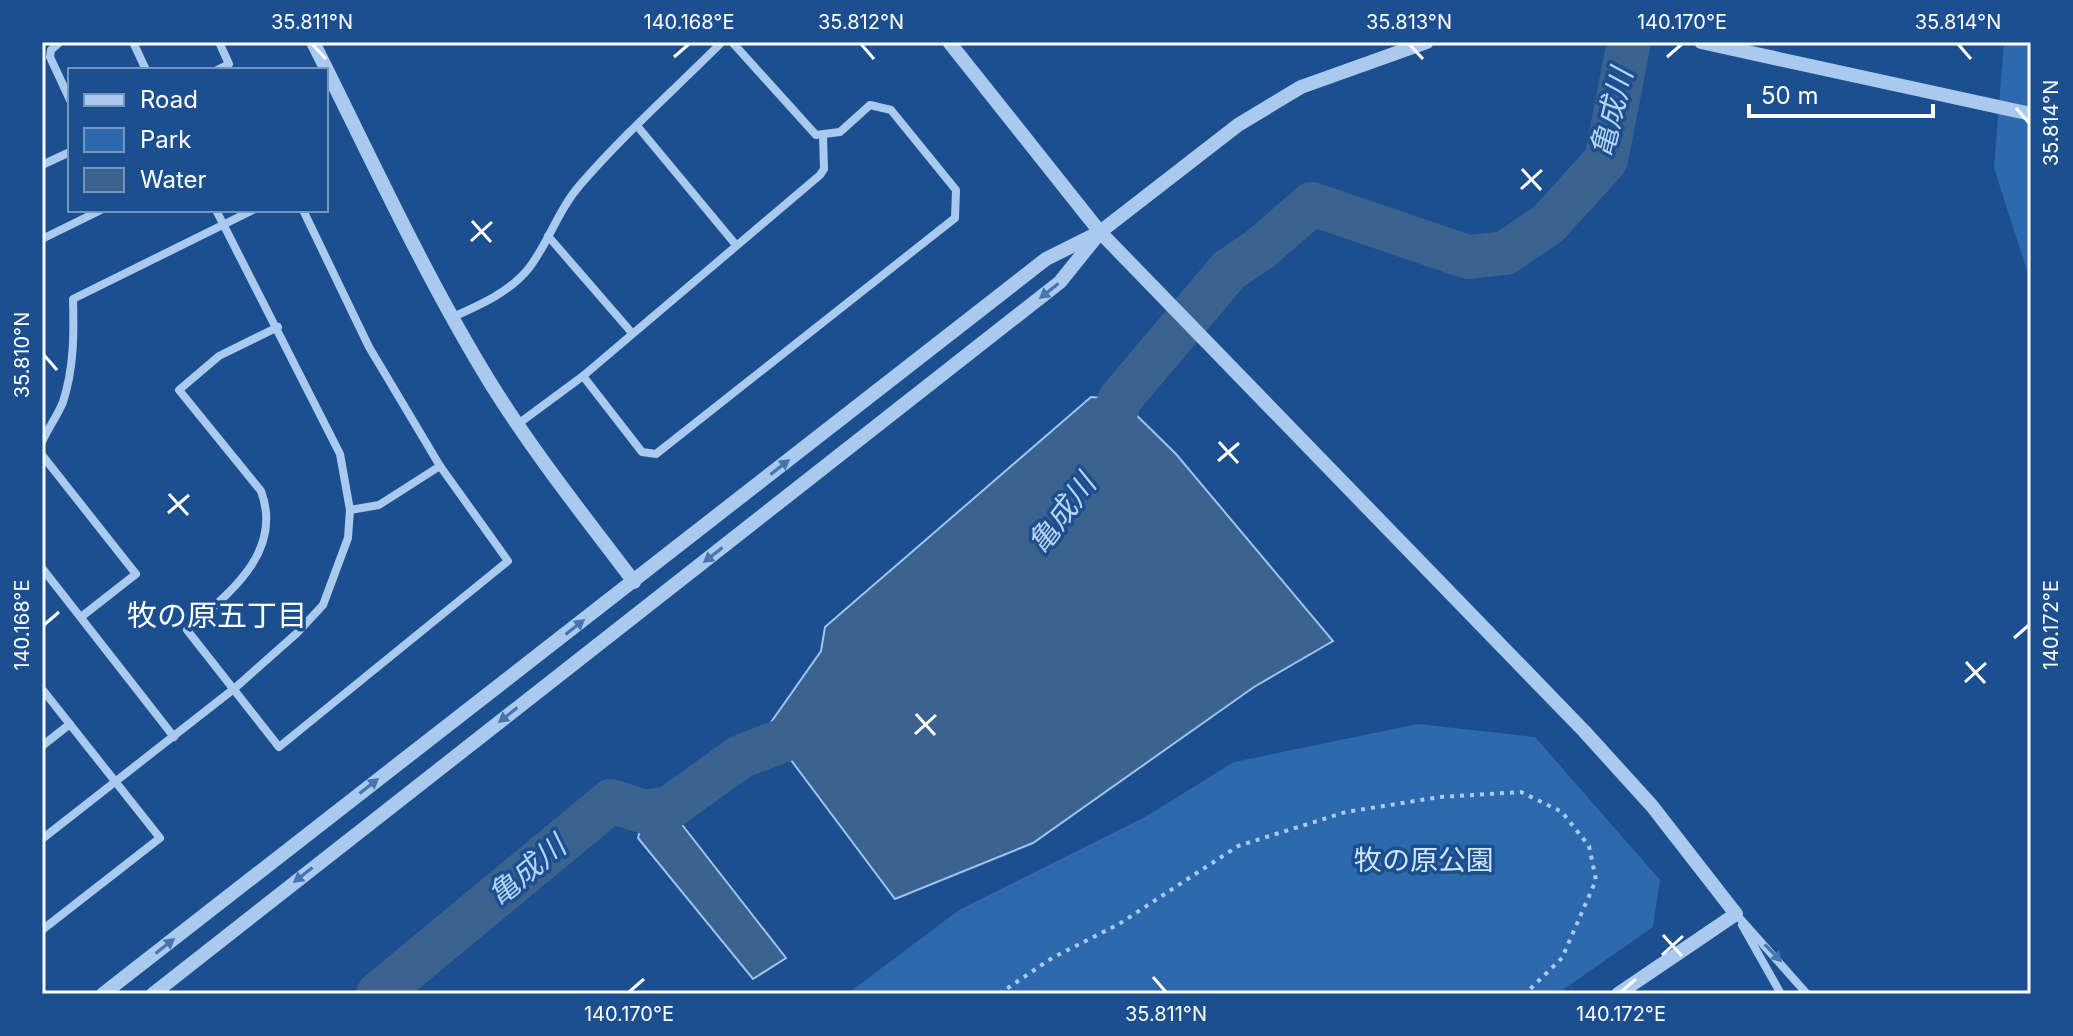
<svg xmlns="http://www.w3.org/2000/svg" width="2073" height="1036" viewBox="0 0 2073 1036" font-family="Inter,'Noto Sans JP',sans-serif">
<style>
.green{fill:#2e69ad}
.water{fill:#3c6290;stroke:#9cc4f0;stroke-width:2}
.lines{fill:none;stroke-linecap:round;stroke-linejoin:round}
.river{stroke:#3c6290;stroke-width:44}
.path{stroke:#a9c9ee;stroke-width:4;stroke-dasharray:4 6;stroke-linecap:butt}
.minor{stroke:#a9c9ee;stroke-width:8}
.tertiary{stroke:#a9c9ee;stroke-width:14}
.oneway{fill:#4674ac}
.ticks{fill:none;stroke:#fff;stroke-width:3}
.labels{text-anchor:middle;stroke-width:7;stroke-linejoin:round;paint-order:stroke}
.park-label{font-size:28px;fill:#cfe3fa;stroke:#1b4f8f}
.water-label{font-size:30px;font-style:italic;fill:#b5d3f5;stroke:#1b4f8f}
.neighbourhood-label{font-size:30px;fill:#fff;stroke:#1b4f8f}
.neatline{fill:none;stroke:#fff;stroke-width:3}
.ticks-label{font-size:20px;text-anchor:middle;fill:#fff}
</style>
<rect width="100%" height="100%" fill="#1b4f8f"/>
<g class="green">
<polygon points="2004,42 2031,42 2031,283 1994,168"/>
<polygon points="1418,724 1535,737 1660,880 1653,927 1557,994 847,994 959,910 1145,817 1234,762"/>
</g>
<g class="water">
<polygon points="1091,397 1120,399 1176,454 1333,641 1254,687 1033,843 895,899 767,728 821,651 825,627"/>
<polygon points="669,808 786,958 753,979 638,838 645,812"/>
</g>
<g class="lines">
<g class="river">
<polyline points="1101,458 1120,399 1229,270 1260,249 1312,204 1468,257 1505,253 1548,224 1606,160 1629,42"/>
<polyline points="378,994 611,801 645,812 669,808 740,757 833,721"/>
</g>
<polyline class="path" points="999,994 1052,958 1119,924 1238,846 1346,812 1440,797 1521,792 1562,812 1589,846 1596,880 1562,958 1525,994"/>
<g class="minor">
<polyline points="60,42 51,50 50,57 70,100"/>
<polyline points="133,42 146,70"/>
<polyline points="217,70 229,64 219,42"/>
<polyline points="638,127 736,245"/>
<polyline points="42,165 70,152"/>
<polyline points="548,236 632,333"/>
<polyline points="42,239 101,210"/>
<path d="M453 317C480 305 510 292 529 268 549 242 558 210 580 185 624 134 675 89 722 42"/>
<path d="M278 327 219 356 179 390 261 491C284 553 228 594 187 630L279 747 508 561 440 466 369 347 303 210"/>
<polyline points="583,376 642,452 656,454 955,218 956,190 891,110 870,105 840,132 816,135 732,42"/>
<polyline points="518,424 583,376 820,175 824,169 823,135"/>
<path d="M42 442C48 428 58 415 63 402 74 368 74 334 73 299L253 210"/>
<polyline points="42,455 136,574 81,617"/>
<polyline points="350,510 379,505 440,466"/>
<polyline points="42,568 174,737"/>
<polyline points="42,689 160,838 42,930"/>
<polyline points="42,746 70,724"/>
<polyline points="42,839 235,688 297,633 323,605 348,538 350,510 340,454 216,210"/>
<polyline points="1736,914 1807,994"/>
<polyline points="1742,925 1781,994"/>
</g>
<g class="tertiary">
<path d="M313 42C370 156 424 275 491 384 534 453 585 517 634 582"/>
<polyline points="949,42 1100,232 1584,731 1652,806 1736,914 1618,994"/>
<polyline points="1701,42 2031,114"/>
<polyline points="103,994 1046,259 1100,232 1238,125 1301,87 1427,42"/>
<polyline points="153,994 1060,282 1097,236"/>
</g>
</g>
<defs><path id="oneway-solid" d="M-6-.8H1V-3.2L6.5 0L1 3.2V.8H-6Z" transform="scale(2)"/></defs>
<g class="oneway">
<use href="#oneway-solid" transform="translate(1049 291) rotate(142)"/>
<use href="#oneway-solid" transform="translate(780 467) rotate(-38)"/>
<use href="#oneway-solid" transform="translate(713 555) rotate(142)"/>
<use href="#oneway-solid" transform="translate(575 627) rotate(-38)"/>
<use href="#oneway-solid" transform="translate(508 715) rotate(142)"/>
<use href="#oneway-solid" transform="translate(369 786) rotate(-38)"/>
<use href="#oneway-solid" transform="translate(303 875) rotate(142)"/>
<use href="#oneway-solid" transform="translate(165 946) rotate(-38)"/>
<use href="#oneway-solid" transform="translate(1773 953) rotate(46)"/>
</g>
<path class="ticks" d="M312 44 326 59M861 44 874 59M1409 44 1423 59M1958 44 1971 59M674 57 689 44M1667 57 1682 44M2016 108 2029 123M1522 169 1541 190M1521 189 1542 170M472 221 491 242M471 241 492 222M44 355 57 370M1219 442 1238 463M1218 461 1239 443M169 494 188 515M168 513 189 495M44 625 59 612M2014 638 2029 625M1966 662 1985 683M1965 682 1986 663M916 714 935 735M915 734 936 715M1663 935 1682 956M1662 955 1683 936M1153 977 1166 992M629 992 644 979M1621 992 1636 979"/>
<g class="labels">
<g class="park-label">
<text x="1424" y="870">牧の原公園</text>
</g>
<g class="water-label">
<text transform="translate(1612 113) rotate(-76)" y="10">亀成川</text>
<text transform="translate(1062 514) rotate(-53)" y="10">亀成川</text>
<text transform="translate(527 871) rotate(-40)" y="10">亀成川</text>
</g>
<g class="neighbourhood-label">
<text x="217" y="626">牧の原五丁目</text>
</g>
</g>
<rect width="2073" height="1036" fill="none" stroke="#1b4f8f" stroke-width="88"/>
<rect x="68" y="68" width="260" height="144" fill="#1b4f8f" stroke="#7695bc" stroke-width="2"/>
<rect x="84" y="94" width="40" height="12" fill="#a9c9ee" stroke="#7695bc" stroke-width="2"/>
<text x="140" y="108" font-size="24" fill="#ffffff">Road</text>
<rect x="84" y="128" width="40" height="24" fill="#2e69ad" stroke="#7695bc" stroke-width="2"/>
<text x="140" y="148" font-size="24" fill="#ffffff">Park</text>
<rect x="84" y="168" width="40" height="24" fill="#3c6290" stroke="#7695bc" stroke-width="2"/>
<text x="140" y="188" font-size="24" fill="#ffffff">Water</text>
<path d="M1749 104v12h184v-12" fill="none" stroke="#ffffff" stroke-width="4"/>
<text x="1761" y="104" font-size="24" fill="#ffffff" stroke="#1b4f8f" stroke-width="6" paint-order="stroke">50 m</text>
<rect x="44" y="44" width="1985" height="948" class="neatline"/>
<g class="ticks-label">
<text x="312" y="29">35.811°N</text>
<text x="689" y="29">140.168°E</text>
<text x="861" y="29">35.812°N</text>
<text x="1409" y="29">35.813°N</text>
<text x="1682" y="29">140.170°E</text>
<text x="1958" y="29">35.814°N</text>
<text transform="translate(2051 123) rotate(-90)" y="7">35.814°N</text>
<text transform="translate(22 355) rotate(-90)" y="7">35.810°N</text>
<text transform="translate(2051 625) rotate(-90)" y="7">140.172°E</text>
<text transform="translate(22 625) rotate(-90)" y="7">140.168°E</text>
<text x="629" y="1021">140.170°E</text>
<text x="1166" y="1021">35.811°N</text>
<text x="1621" y="1021">140.172°E</text>
</g>
</svg>
